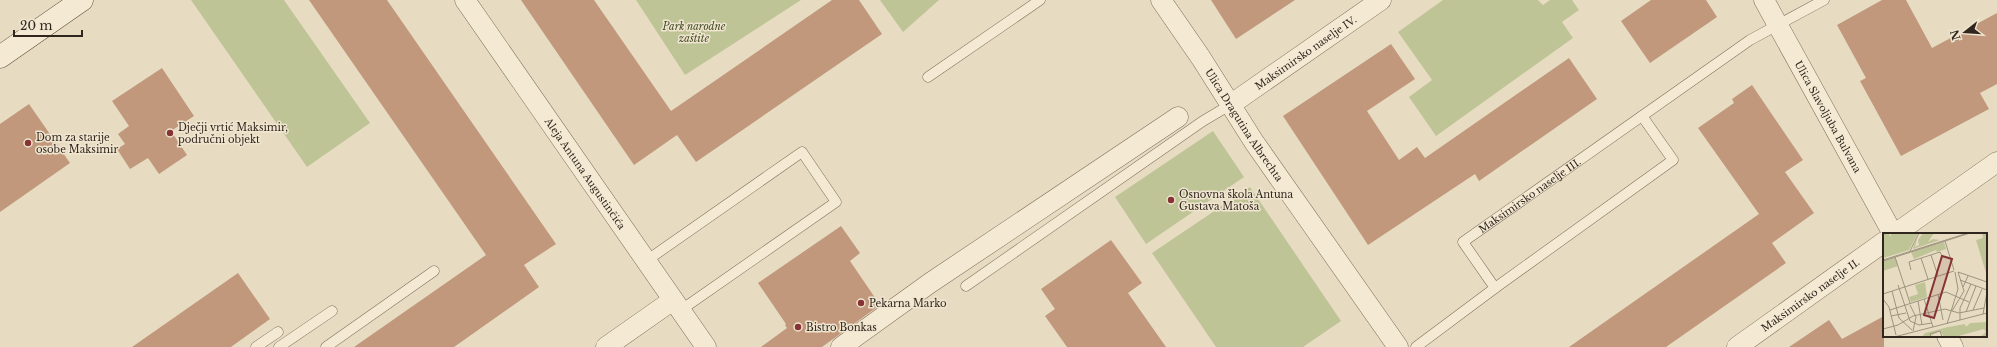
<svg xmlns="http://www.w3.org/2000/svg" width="1997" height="347" viewBox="0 0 1997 347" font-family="'Libre Baskerville',serif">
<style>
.green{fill:#bfc497}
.building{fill:#c1987c}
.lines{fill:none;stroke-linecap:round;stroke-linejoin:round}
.lane-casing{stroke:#7f6e5b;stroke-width:11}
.street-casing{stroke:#7f6e5b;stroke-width:21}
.secondary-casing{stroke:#614f3e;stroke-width:23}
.lane{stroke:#f4ead4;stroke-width:10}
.street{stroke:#f4ead4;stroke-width:20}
.secondary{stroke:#f4ead4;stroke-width:22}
.poi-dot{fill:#863335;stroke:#f0e6d0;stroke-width:1.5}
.labels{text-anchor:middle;stroke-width:3;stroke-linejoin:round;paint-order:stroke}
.park-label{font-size:10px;font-style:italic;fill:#424b27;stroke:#f0e6d0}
.street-label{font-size:10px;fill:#31261e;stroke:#f0e6d0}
.poi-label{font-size:10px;fill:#31261e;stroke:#f0e6d0;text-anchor:start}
.inset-road{fill:none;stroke:#9e9380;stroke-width:1}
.view{fill:#863335;fill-opacity:0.15;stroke:#863335;stroke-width:2}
.inset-edge{fill:none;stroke:#31261e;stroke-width:2}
</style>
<rect width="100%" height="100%" fill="#e7dcc2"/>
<g class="green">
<polygon points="191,0 284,0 370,123 307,167"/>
<polygon points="636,0 801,0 685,75"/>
<polygon points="880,0 939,0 903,32"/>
<polygon points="1443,0 1538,0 1543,5 1550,0 1572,0 1579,10 1562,22 1573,38 1436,136 1409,97 1432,80 1398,32"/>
<polygon points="1213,131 1244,177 1146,244 1115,197"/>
<polygon points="1250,187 1341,321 1303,347 1216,347 1152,253"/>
</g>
<g class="building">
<polygon points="309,0 387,0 556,244 524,265 539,287 454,347 354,347 486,255"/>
<polygon points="521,0 594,0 671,111 832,0 859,0 882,34 696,162 677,135 634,165"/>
<polygon points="1211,0 1295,0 1236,39"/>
<polygon points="1651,0 1706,0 1717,17 1650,63 1621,21"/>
<polygon points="1882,0 1906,0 1932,48 1997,13 1997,84 1980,93 1989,109 1901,156 1860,81 1866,78 1837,25"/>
<polygon points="1391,44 1415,79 1367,111 1399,160 1417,147 1425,158 1569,58 1597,99 1479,181 1475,174 1368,245 1283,116"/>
<polygon points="162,68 194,116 171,131 187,155 159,174 148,158 130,169 117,149 125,144 118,134 129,126 112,101"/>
<polygon points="1752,85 1803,160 1785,172 1814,213 1772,243 1786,263 1666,347 1569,347 1759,214 1698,128 1734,103 1732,99"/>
<polygon points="29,104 70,163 0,212 0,124"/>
<polygon points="841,226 860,253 850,261 880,305 822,347 761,347 787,328 785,325 786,324 758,283"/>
<polygon points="1111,240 1142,283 1128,293 1166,347 1067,347 1045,316 1055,309 1041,289"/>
<polygon points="238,273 270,319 231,347 132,347"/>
<polygon points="1884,316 1884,347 1789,347 1829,320 1842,339"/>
</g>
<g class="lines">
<g class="lane-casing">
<g id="lane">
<polyline points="928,77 1040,0"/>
<polyline points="646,261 802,152 836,202 681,310"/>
<polyline points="966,286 1203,121 1230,105"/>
<polyline points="1495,288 1673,160 1642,116"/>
<polyline points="256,347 278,332"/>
<polyline points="279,347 332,311"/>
<polyline points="326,347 434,271"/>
<path id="s1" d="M1416 347 1495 288 1463 242 1750 40 1824 0"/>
</g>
</g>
<g class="street-casing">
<g id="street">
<path id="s2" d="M465 0 706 347"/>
<path id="s3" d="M1161 0 1201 58 1254 142 1398 347"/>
<path id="s4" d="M1764 0 1893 234"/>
<path id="s5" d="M1230 105 1381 0"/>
<polyline points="1895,234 1997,162"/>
<polyline points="1947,336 1953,347"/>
<polyline points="606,347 673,300"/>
<polyline points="841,347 930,283 1178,117"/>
<path id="s6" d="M1737 347 1884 242"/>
</g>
</g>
<g class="secondary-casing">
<polyline id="secondary" points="0,57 82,0"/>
</g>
<use href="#lane" class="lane"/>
<use href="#street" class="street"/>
<use href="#secondary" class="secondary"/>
</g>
<g class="poi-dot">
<circle cx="170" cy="133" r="4"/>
<circle cx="28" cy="143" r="4"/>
<circle cx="1171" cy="200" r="4"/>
<circle cx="861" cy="303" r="4"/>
<circle cx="798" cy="327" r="4"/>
</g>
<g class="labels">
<g class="park-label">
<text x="694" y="30">Park narodne<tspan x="694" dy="12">zaštite</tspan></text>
</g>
<g class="street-label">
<text dy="4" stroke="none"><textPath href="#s5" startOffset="92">Maksimirsko naselje IV.</textPath></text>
<text dy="4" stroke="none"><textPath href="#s4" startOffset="133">Ulica Slavoljuba Bulvana</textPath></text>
<text dy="4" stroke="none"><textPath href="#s3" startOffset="150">Ulica Dragutina Albrechta</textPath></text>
<text dy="4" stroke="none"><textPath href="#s2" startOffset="211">Aleja Antuna Augustinčića</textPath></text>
<text dy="4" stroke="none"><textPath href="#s1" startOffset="236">Maksimirsko naselje III.</textPath></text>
<text dy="4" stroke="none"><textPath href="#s6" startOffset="90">Maksimirsko naselje II.</textPath></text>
</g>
<g class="poi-label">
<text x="178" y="131">Dječji vrtić Maksimir,<tspan x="178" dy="12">područni objekt</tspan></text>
<text x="36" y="141">Dom za starije<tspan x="36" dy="12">osobe Maksimir</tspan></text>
<text x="1179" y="198">Osnovna škola Antuna<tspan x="1179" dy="12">Gustava Matoša</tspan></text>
<text x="869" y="307">Pekarna Marko</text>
<text x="806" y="331">Bistro Bonkas</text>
</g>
</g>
<g transform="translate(1883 233)">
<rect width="104" height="104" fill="#e7dcc2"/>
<path d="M0 0H6L7 4 9 0H35L26 17 0 25ZM40 0H51L45 9 50 6 57 7 30 16 31 12 34 5 32 14 36 12 35 7ZM99 0H104V43L93 7 100 5ZM61 9 63 16 54 19 53 17 31 26 28 19ZM12 24 15 33 0 38V28ZM42 49 44 64 28 69 26 64 35 61 32 52ZM104 89V104H97L103 99 101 96 72 104H61V98V104L57 98 45 104H39L42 100 65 94 82 91 83 94 87 90Z" fill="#bfc497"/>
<path class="inset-road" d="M62 8 71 37M27 18 36 0M48 22 55 43M12 24 27 70M38 25 45 46M0 27 85 0M0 28 87 0M28 37 26 29 57 19 59 23M75 39 104 49M77 47 104 57M15 52 27 88 36 92 49 90M80 54 85 43M9 58 16 85 29 97M0 61 71 38M55 61 60 87M0 66 6 74 13 102M41 66 50 94M35 68 39 92M27 72 33 84 30 98M7 77 63 59 86 69M90 77 99 56M69 78 81 58 75 39M83 79 93 53M100 81 104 59M8 83 23 80M77 87V75L88 51M64 91 75 56 72 39M0 96 15 92 30 83 62 76 76 80 101 75M11 104 104 80M48 104 47 101 57 98 59 104"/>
<path class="view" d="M59 23 69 26 51 85 41 82Z"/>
<rect width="104" height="104" class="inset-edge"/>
</g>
<g transform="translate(1965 32) rotate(253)" stroke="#f0e6d0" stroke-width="3" paint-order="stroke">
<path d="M0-3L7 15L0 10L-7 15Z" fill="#31261e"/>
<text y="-6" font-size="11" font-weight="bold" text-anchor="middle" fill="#31261e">N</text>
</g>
<path d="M14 30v6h68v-6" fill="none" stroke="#31261e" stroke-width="2"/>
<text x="20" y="30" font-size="12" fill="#31261e" stroke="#f0e6d0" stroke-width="3" paint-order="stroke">20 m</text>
</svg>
